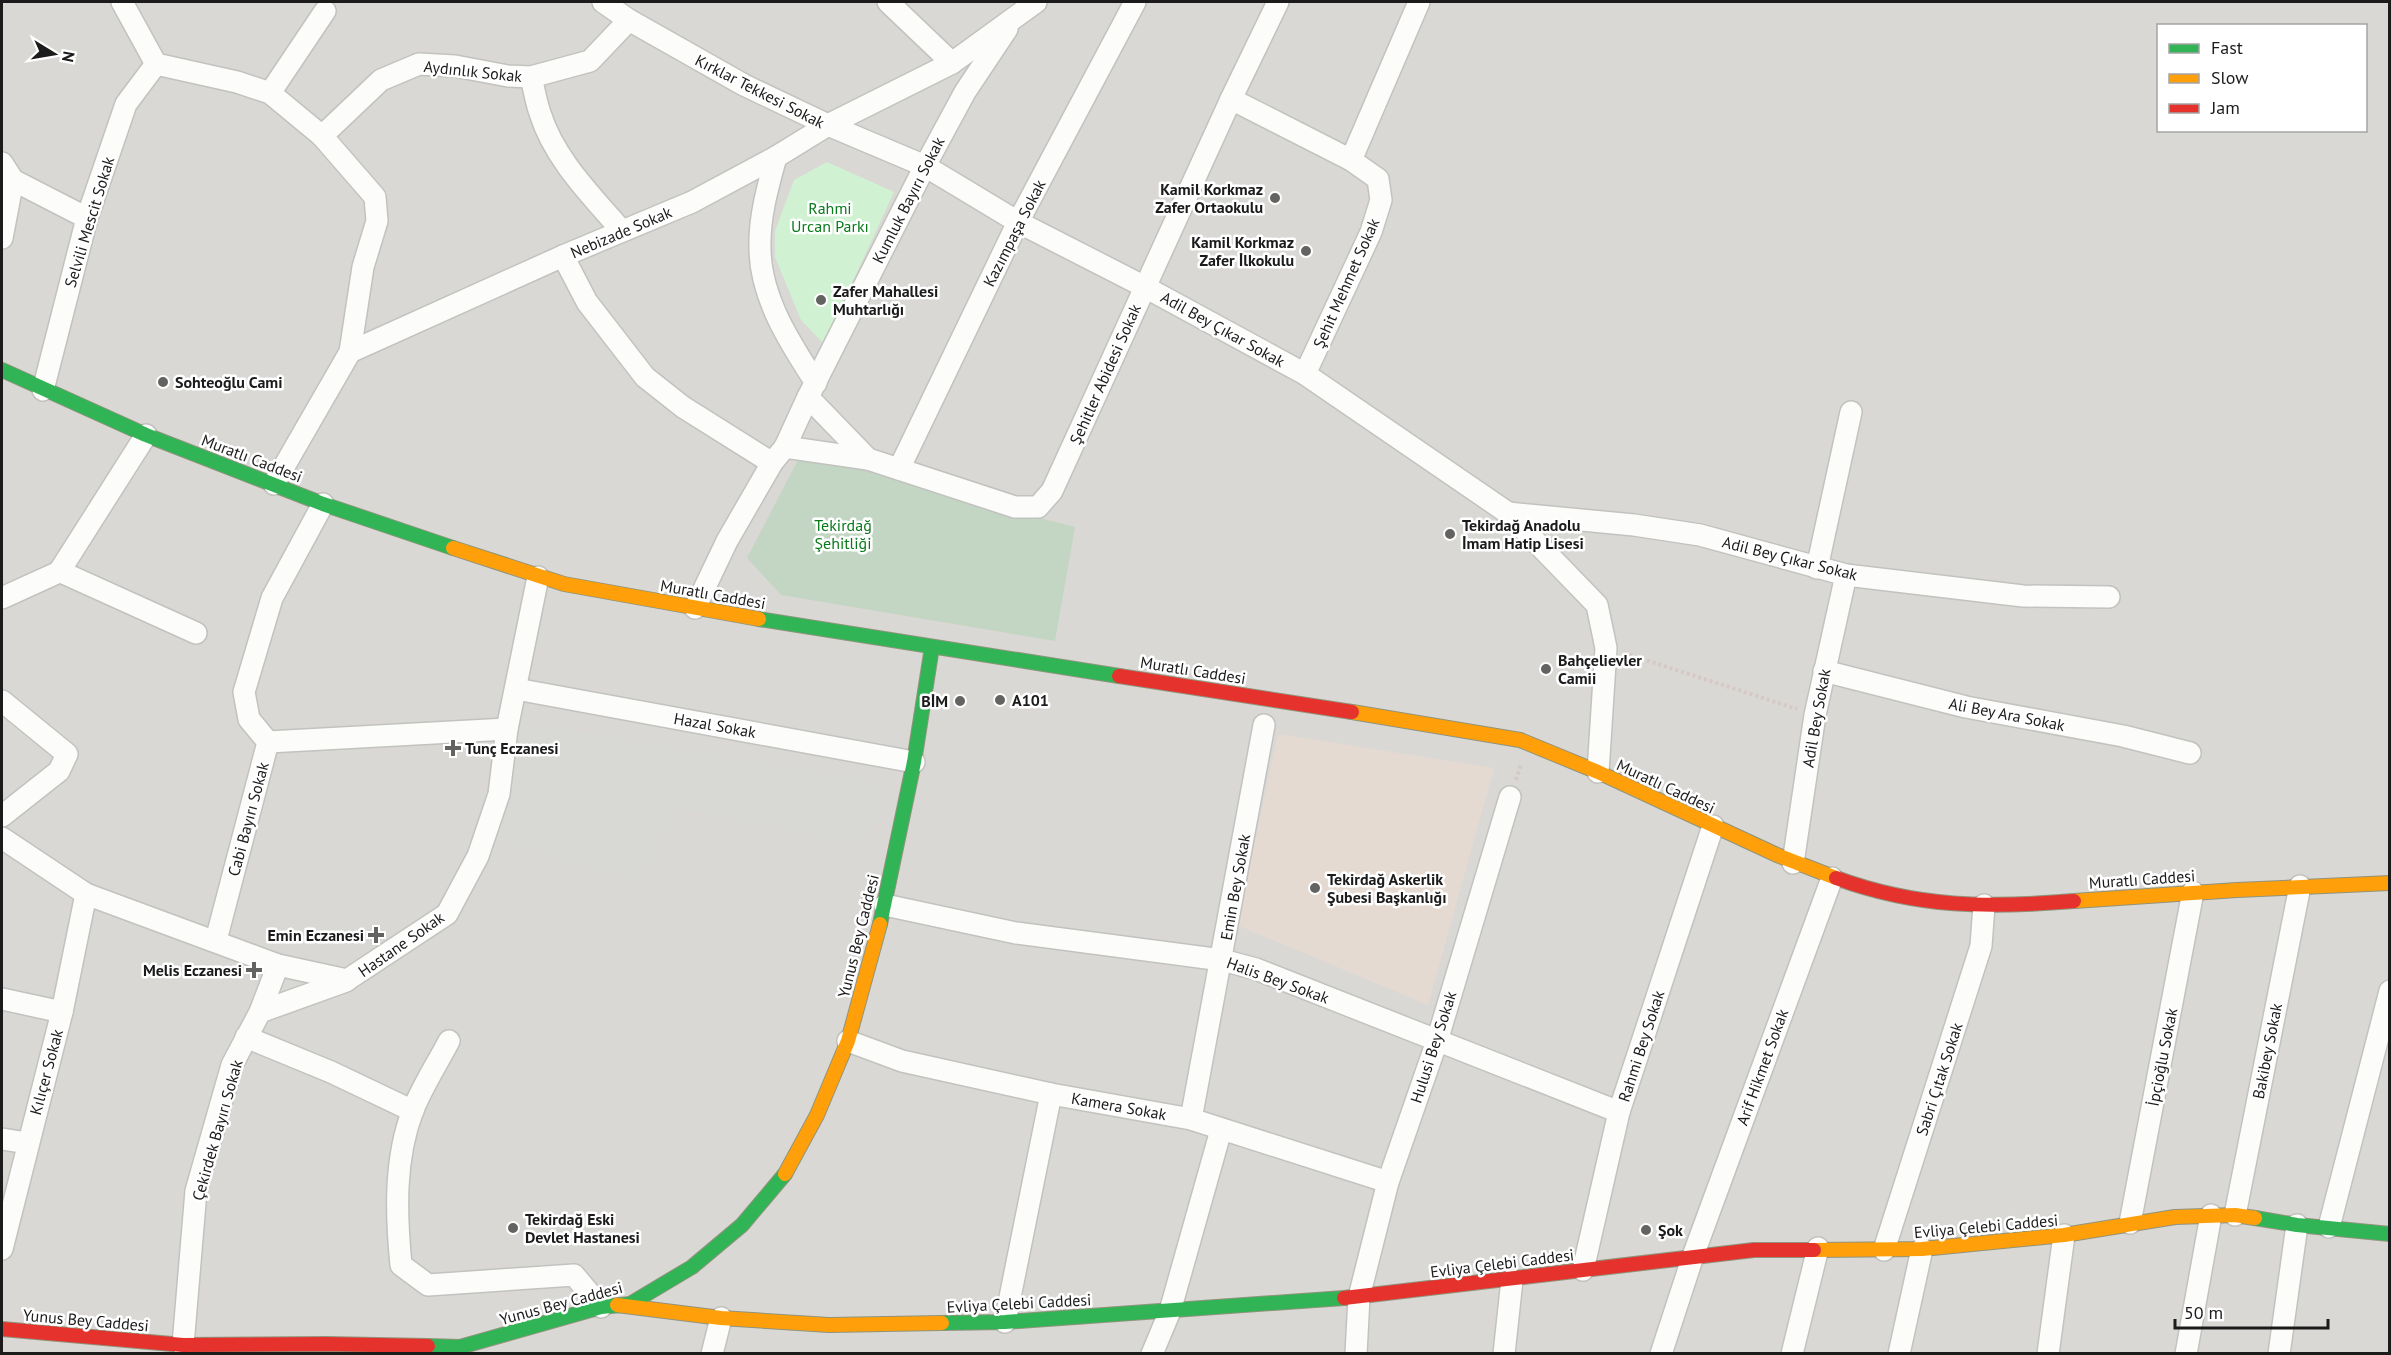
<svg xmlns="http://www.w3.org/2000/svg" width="2391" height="1355" viewBox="0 0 2391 1355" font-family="'PT Sans',sans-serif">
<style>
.residential{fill:#d9d8d5;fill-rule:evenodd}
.military{fill:#e5dad2}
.cemetery{fill:#c2d6c3}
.park{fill:#d0f2d2}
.parking{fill:#d8d8d5}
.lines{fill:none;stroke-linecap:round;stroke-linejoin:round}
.street-casing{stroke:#c2c2bf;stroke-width:24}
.fast-casing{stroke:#90947c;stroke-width:16}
.slow-casing{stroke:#90947c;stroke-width:16}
.jam-casing{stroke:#90947c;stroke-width:16}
.path{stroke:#d6c8c4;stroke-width:4;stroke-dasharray:3 3;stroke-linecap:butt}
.street{stroke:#fcfcfb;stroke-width:21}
.fast{stroke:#30b455;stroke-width:14}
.slow{stroke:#ff9f0a;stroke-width:14}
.jam{stroke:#e5322d;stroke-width:14}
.poi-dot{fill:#636361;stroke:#fff;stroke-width:2}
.labels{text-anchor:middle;stroke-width:5;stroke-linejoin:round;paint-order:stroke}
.street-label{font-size:16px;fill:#1b1b1b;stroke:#fff}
.poi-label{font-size:16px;font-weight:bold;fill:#1b1b1b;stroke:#fff;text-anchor:start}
.park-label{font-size:16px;fill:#097a1a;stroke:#fff}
</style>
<rect width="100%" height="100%" fill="#eae9e3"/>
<path class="residential" d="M2 2H2389V1353L2 1354ZM2158 26H2366V130H2158Z"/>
<polygon class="military" points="1278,734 1494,768 1428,1005 1237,925"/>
<polygon class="cemetery" points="800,456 840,459 956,497 1075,527 1055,641 781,595 747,558"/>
<polygon class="park" points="827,162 894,192 824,344 801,320 775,257 775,231 794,180"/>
<polygon class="parking" points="526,723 880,781 868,847 676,808 642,883 495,839"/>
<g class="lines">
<g class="street-casing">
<g id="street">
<polyline points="122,2 156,64 237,82 270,93 322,136 375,197 377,221 363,267 350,352"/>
<polyline points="603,2 629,20 744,85 828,125 925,166 1018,222 1145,287 1305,374 1508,513 1597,605 1606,648 1598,772"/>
<polyline points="888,2 952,63"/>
<path d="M531 77C534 89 536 102 540 113 554 159 592 196 622 231"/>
<polyline points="270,93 325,11"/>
<polyline points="1231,99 1351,160"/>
<polyline points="322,136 381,80 419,64 455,66 508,76 531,77 590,61 629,20"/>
<path d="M776 157C768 186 759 217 760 248 760 297 790 343 816 383"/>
<polyline points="2,163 13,180 87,218"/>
<polyline points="2,238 13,180"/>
<polyline points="563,256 587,302 645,377 683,407 772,463"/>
<polyline points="1305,374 1371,232 1381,200 1378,179 1351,160 1419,2"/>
<polyline points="43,390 87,218 126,104 156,64"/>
<polyline points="808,397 868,459"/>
<polyline points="785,447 868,459 1015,507 1038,507 1052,491 1231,99 1278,2"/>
<polyline points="899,469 1018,222 1135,2"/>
<polyline points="274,484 350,352 563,256 692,202 776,157 828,125 952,63 1036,2"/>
<polyline points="1508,513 1634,525 1700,535 1846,575 2023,596 2109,597"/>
<polyline points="1817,568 1851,412"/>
<polyline points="59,571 196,633"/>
<polyline points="2,598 59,572 146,435"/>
<polyline points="695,608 727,541 772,463 785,447 808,397 925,166 965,92 1007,29"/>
<polyline points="1824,671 1966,707 2123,736 2190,753"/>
<polyline points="516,689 914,762"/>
<polyline points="2,701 67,754 59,771 2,816"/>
<polyline points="268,742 507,729"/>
<polyline points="2,838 86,894 278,965 347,980 447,914 478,856 499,794 507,729 538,577"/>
<polyline points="1793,863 1815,715 1846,575"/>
<polyline points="885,905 1016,933 1222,960 1256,969 1619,1112"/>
<polyline points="216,940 268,742 249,719 244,692 272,598 323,504"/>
<polyline points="2,999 62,1012"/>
<polyline points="260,1012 278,965"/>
<polyline points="246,1037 331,1072 413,1111"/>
<path d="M449 1041C437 1064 422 1087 413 1110 394 1159 396 1214 401 1265L428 1285 574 1275 601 1307"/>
<polyline points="848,1041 902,1061 1051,1094 1191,1119 1388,1182"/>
<polyline points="1191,1119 1264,725"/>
<polyline points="2,1139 27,1143"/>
<polyline points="2235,1215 2300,886"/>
<polyline points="2130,1223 2193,892"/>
<polyline points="2329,1227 2390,991"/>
<polyline points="2,1249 62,1012 86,894"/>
<polyline points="1884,1250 1981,946 1984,905"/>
<polyline points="1583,1270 1619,1112 1713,826"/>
<polyline points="1005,1322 1051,1094"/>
<polyline points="183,1345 196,1191 232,1065 260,1012 346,981"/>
<polyline points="712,1354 721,1318"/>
<polyline points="1152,1354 1170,1311 1221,1130"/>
<polyline points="1356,1354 1359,1297 1388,1182 1437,1041 1510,797"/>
<polyline points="1504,1354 1512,1280"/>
<polyline points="1661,1354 1693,1256 1832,878"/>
<polyline points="1792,1354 1818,1248"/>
<polyline points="1899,1354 1922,1249"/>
<polyline points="2048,1354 2064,1235"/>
<polyline points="2186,1354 2211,1215"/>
<polyline points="2279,1354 2297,1225"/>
</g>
</g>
<g class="fast-casing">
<g id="fast">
<polyline points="2,370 146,435 323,504 453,548"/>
<polyline points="759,619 1119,676"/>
<polyline points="880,924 914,762 932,647"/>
<polyline points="2255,1218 2297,1225 2390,1234"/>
<polyline points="942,1323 1005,1322 1344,1298"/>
<polyline points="428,1346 460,1347 601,1307 630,1304 692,1267 742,1225 785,1174"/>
</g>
</g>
<g class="slow-casing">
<g id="slow">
<polyline points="453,548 564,584 759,619"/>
<polyline points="1352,712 1520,740 1598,772 1777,855 1836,878"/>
<polyline points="2074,901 2237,890 2390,883"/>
<polyline points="785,1174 817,1115 848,1041 880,924"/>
<polyline points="1814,1250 1922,1249 2064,1235 2175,1217 2235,1215 2255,1218"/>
<polyline points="617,1305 721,1318 829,1325 942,1323"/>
</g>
</g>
<g class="jam-casing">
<g id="jam">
<polyline points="1119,676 1352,712"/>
<path d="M1836 878C1918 908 1988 908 2074 901"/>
<polyline points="1344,1298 1754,1250 1814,1250"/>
<polyline points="2,1329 183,1345 326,1344 428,1346"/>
</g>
</g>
<g class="path">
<polyline points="1624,653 1797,709"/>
<polyline points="1516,780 1521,764"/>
</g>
<use href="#street" class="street"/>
<use href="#fast" class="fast"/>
<use href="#slow" class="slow"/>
<use href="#jam" class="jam"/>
</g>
<g class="poi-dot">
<circle cx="1275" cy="198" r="6"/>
<circle cx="1306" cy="251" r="6"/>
<circle cx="821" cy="300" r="6"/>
<circle cx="163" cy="382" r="6"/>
<circle cx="1450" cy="534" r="6"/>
<circle cx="1546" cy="669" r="6"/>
<circle cx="1000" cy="700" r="6"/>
<circle cx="960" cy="701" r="6"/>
<path d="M450 739h6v6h6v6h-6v6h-6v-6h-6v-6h6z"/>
<circle cx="1315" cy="888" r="6"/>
<path d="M373 926h6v6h6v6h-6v6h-6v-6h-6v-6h6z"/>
<path d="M251 961h6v6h6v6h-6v6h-6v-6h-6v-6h6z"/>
<circle cx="513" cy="1228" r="6"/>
<circle cx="1646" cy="1230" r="6"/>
</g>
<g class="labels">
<g class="street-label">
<text transform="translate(473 71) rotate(6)" y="6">Aydınlık Sokak</text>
<text transform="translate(760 91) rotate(27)" y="6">Kırklar Tekkesi Sokak</text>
<text transform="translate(908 200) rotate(-63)" y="6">Kumluk Bayırı Sokak</text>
<text transform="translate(89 222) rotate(-73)" y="6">Selvili Mescit Sokak</text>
<text transform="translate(621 232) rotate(-23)" y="6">Nebizade Sokak</text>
<text transform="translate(1014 233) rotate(-63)" y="6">Kazımpaşa Sokak</text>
<text transform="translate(1346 283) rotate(-66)" y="6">Şehit Mehmet Sokak</text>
<text transform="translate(1223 329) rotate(29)" y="6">Adil Bey Çıkar Sokak</text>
<text transform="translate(1105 374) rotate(-66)" y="6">Şehitler Abidesi Sokak</text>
<text transform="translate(252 458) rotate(21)" y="6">Muratlı Caddesi</text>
<text transform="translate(1790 558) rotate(14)" y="6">Adil Bey Çıkar Sokak</text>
<text transform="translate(713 594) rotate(10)" y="6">Muratlı Caddesi</text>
<text transform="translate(1193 670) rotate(9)" y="6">Muratlı Caddesi</text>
<text transform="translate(2007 714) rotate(11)" y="6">Ali Bey Ara Sokak</text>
<text transform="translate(1816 718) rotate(-80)" y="6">Adil Bey Sokak</text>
<text transform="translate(715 725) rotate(10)" y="6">Hazal Sokak</text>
<text transform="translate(1666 786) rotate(25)" y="6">Muratlı Caddesi</text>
<text transform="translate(248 819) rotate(-75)" y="6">Cabi Bayırı Sokak</text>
<text transform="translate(2142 879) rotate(-4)" y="6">Muratlı Caddesi</text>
<text transform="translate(1235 887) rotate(-80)" y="6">Emin Bey Sokak</text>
<text transform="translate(858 936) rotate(-76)" y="6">Yunus Bey Caddesi</text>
<text transform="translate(401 944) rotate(-35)" y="6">Hastane Sokak</text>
<text transform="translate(1278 980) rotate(20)" y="6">Halis Bey Sokak</text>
<text transform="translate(1641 1046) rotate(-72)" y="6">Rahmi Bey Sokak</text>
<text transform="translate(1433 1047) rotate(-72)" y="6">Hulusi Bey Sokak</text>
<text transform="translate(2267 1051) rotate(-79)" y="6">Bakibey Sokak</text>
<text transform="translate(2162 1057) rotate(-79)" y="6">İpçioğlu Sokak</text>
<text transform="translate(1762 1067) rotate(-70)" y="6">Arif Hikmet Sokak</text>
<text transform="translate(46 1072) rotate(-75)" y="6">Kılıçer Sokak</text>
<text transform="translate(1939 1079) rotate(-72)" y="6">Sabri Çıtak Sokak</text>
<text transform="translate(1119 1106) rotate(10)" y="6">Kamera Sokak</text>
<text transform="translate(217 1130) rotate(-74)" y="6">Çekirdek Bayırı Sokak</text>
<text transform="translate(1986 1226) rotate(-5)" y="6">Evliya Çelebi Caddesi</text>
<text transform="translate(1502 1263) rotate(-7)" y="6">Evliya Çelebi Caddesi</text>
<text transform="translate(561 1303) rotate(-15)" y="6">Yunus Bey Caddesi</text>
<text transform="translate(1019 1303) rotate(-3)" y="6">Evliya Çelebi Caddesi</text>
<text transform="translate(86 1320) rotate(5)" y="6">Yunus Bey Caddesi</text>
</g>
<g class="poi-label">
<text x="1263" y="195" text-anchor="end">Kamil Korkmaz<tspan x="1263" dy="18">Zafer Ortaokulu</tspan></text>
<text x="1294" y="248" text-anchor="end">Kamil Korkmaz<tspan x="1294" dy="18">Zafer İlkokulu</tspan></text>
<text x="833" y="297">Zafer Mahallesi<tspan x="833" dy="18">Muhtarlığı</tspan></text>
<text x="175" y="388">Sohteoğlu Cami</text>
<text x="1462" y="531">Tekirdağ Anadolu<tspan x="1462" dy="18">İmam Hatip Lisesi</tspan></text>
<text x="1558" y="666">Bahçelievler<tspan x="1558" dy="18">Camii</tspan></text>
<text x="1012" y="706">A101</text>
<text x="948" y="707" text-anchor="end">BİM</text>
<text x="465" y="754">Tunç Eczanesi</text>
<text x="1327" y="885">Tekirdağ Askerlik<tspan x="1327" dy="18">Şubesi Başkanlığı</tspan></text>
<text x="364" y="941" text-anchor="end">Emin Eczanesi</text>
<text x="242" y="976" text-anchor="end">Melis Eczanesi</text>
<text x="525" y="1225">Tekirdağ Eski<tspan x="525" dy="18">Devlet Hastanesi</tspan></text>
<text x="1658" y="1236">Şok</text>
</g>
<g class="park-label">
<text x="830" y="214">Rahmi<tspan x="830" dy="18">Urcan Parkı</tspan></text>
<text x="843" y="531">Tekirdağ<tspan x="843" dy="18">Şehitliği</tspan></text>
</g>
</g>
<rect width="2391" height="1355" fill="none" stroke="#1b1b1b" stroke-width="6"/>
<rect x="2157" y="24" width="210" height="108" fill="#ffffff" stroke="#a4a4a4" stroke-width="1.5"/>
<rect x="2169" y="44" width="30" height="9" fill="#30b455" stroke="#a4a4a4" stroke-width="1.5"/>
<text x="2211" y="54" font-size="18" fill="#1b1b1b">Fast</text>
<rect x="2169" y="74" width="30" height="9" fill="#ff9f0a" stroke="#a4a4a4" stroke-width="1.5"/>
<text x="2211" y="84" font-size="18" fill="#1b1b1b">Slow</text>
<rect x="2169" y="104" width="30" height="9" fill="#e5322d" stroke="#a4a4a4" stroke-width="1.5"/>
<text x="2211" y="114" font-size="18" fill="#1b1b1b">Jam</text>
<g transform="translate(54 54) rotate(101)" stroke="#ffffff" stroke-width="4.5" paint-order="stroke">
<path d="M0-4.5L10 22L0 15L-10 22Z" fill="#1b1b1b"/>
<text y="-9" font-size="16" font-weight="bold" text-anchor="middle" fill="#1b1b1b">N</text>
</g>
<path d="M2175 1319v9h153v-9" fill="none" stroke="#1b1b1b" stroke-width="3"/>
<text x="2184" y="1319" font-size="18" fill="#1b1b1b" stroke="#ffffff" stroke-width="4.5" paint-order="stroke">50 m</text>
</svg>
